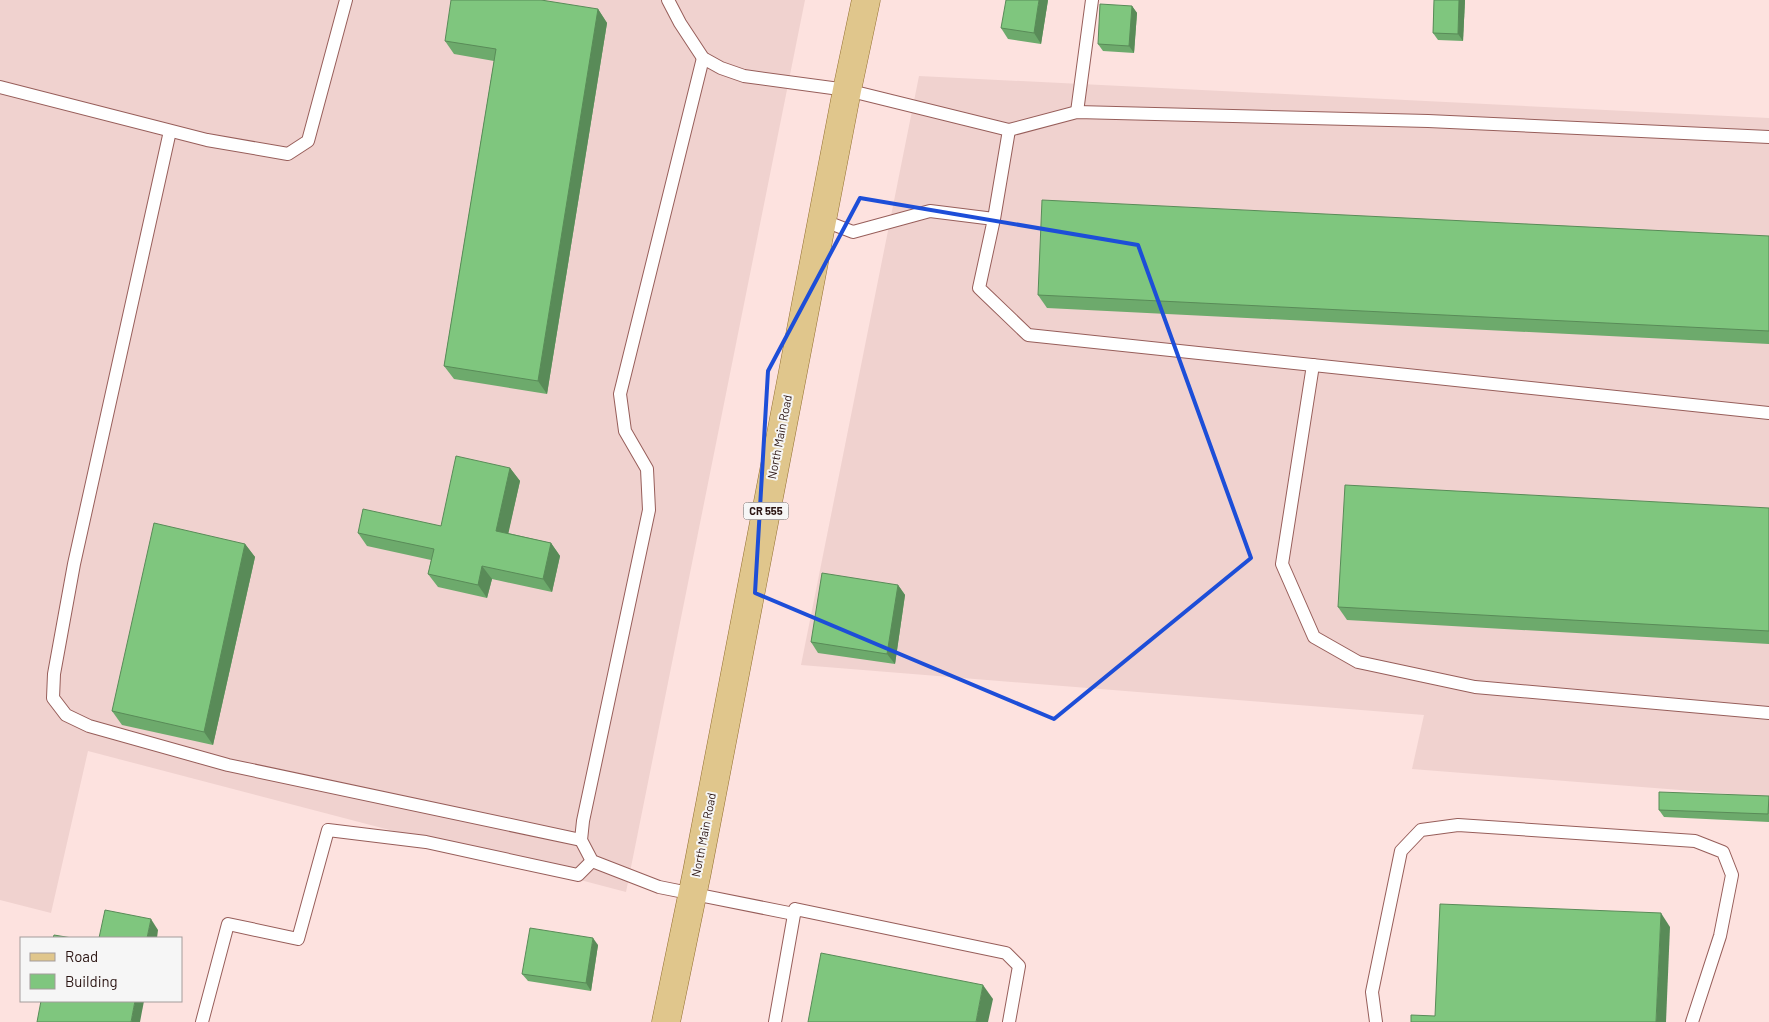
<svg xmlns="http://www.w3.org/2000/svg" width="1769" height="1022" viewBox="0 0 1769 1022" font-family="Barlow,sans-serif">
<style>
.built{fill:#f0d2cf}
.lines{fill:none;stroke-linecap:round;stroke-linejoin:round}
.service-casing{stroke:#975e5a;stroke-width:14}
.primary-casing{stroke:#936f30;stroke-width:29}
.service{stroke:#fff;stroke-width:12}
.primary{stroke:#e0c68c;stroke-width:28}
.wall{fill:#6daa6c}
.shaded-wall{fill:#598b58}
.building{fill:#7fc67e;stroke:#598b58}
.marked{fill:none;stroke:#1d4ed8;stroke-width:4;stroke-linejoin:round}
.labels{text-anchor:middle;stroke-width:4;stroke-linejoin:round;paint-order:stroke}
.shield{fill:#f6f6f6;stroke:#675856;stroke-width:1}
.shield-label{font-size:11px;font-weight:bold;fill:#2a1412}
.street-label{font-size:12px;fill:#2a1412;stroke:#f6f6f6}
</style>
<rect width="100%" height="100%" fill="#fde2df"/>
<g class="built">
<polygon points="0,0 805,0 626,892 88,751 51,913 0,900"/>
<polygon points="919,76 1769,118 1769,797 1412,769 1424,715 801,665"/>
</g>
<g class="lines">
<g class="service-casing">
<g id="service">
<polyline points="668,0 680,23 703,58 721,68 744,76 847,90 1009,130 1077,112 1428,121 1769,137"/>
<polyline points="703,58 620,394 625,431 647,469 649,510 583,821 581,840 592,861 659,887 794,914"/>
<polyline points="0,87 207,140 288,154 308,141 346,0"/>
<polyline points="1077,112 1092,0"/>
<polyline points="170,131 74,564 54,674 53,698 66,715 89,726 228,765 581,840"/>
<polyline points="994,219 1009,130"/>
<polyline points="822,220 853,232 930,211 994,219 979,288 1028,335 1769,413"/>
<polyline points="1313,365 1282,564 1314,637 1358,662 1475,687 1769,713"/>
<polyline points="202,1022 228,924 298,939 328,830 426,842 578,875 592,861"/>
<polyline points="775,1022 795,909 1006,953 1019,966 1009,1022"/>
<polyline points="1376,1022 1372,992 1401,851 1421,830 1458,825 1695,841 1723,852 1732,875 1720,936 1692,1022"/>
</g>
</g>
<g class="primary-casing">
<polyline id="primary" points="666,1022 697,872 847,90 866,0"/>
</g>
<use href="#service" class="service"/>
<use href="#primary" class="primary"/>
</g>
<g class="wall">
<polygon points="1048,0 1041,44 1008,39 1001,28"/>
<polygon points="1434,0 1465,0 1463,41 1438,40 1433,33"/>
<polygon points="1132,6 1137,13 1134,53 1103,51 1098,44"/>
<polygon points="598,9 607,23 547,394 454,379 444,366 494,61 454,54 445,41"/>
<polygon points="1769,236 1769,344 1047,308 1038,295"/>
<polygon points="510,468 520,481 508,533 551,543 560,556 552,592 492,579 487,598 438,587 428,574 431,560 367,546 358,533 441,526"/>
<polygon points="1769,508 1769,644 1347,620 1338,607"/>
<polygon points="245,544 255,557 213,745 122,725 112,711"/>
<polygon points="898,585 905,595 895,664 818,653 811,642"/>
<polygon points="1769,797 1769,822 1664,817 1659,810"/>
<polygon points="598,945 591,991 528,981 522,974"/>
</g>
<g class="shaded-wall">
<polygon points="1039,0 1048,0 1041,44 1034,33"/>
<polygon points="1459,0 1465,0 1463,41 1458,34"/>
<polygon points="1132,6 1137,13 1134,53 1129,46"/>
<polygon points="598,9 607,23 547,394 538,381"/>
<polygon points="510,468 520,481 506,544 496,531"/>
<polygon points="551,543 560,556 552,592 543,579"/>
<polygon points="245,544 255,557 213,745 204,732"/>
<polygon points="482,566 492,579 487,598 478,585"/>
<polygon points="898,585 905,595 895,664 887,654"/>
<polygon points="1661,913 1670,927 1666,1022 1656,1022"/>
<polygon points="151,919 158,930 157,938 147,938"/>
<polygon points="593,938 598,945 591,991 586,983"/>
<polygon points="983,985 993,999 988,1022 976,1022"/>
<polygon points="135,1001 144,1001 140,1022 131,1022"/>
</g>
<g class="building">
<polygon points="451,0 541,0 598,9 538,381 444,366 496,49 445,41"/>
<polygon points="1006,0 1039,0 1034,33 1001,28"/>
<polygon points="1434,0 1459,0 1458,34 1433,33"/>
<polygon points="1100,4 1132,6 1129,46 1098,44"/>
<polygon points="1042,200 1769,236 1769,331 1038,295"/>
<polygon points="456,456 510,468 496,531 551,543 543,579 482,566 478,585 428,574 434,549 358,533 363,509 441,526"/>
<polygon points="1345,485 1769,508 1769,631 1338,607"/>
<polygon points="154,523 245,544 204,732 112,711"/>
<polygon points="822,573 898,585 887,654 811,642"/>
<polygon points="1659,792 1769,796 1768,814 1659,810"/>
<polygon points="1440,904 1661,913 1656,1022 1411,1022 1411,1015 1435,1016"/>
<polygon points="105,910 151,919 147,938 99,938"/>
<polygon points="530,928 593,938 586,983 522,974"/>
<polygon points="54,935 72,938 53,938"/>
<polygon points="821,953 983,985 976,1022 808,1022"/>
<polygon points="41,1001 135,1001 131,1022 37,1022"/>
</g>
<path class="marked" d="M860 198 1138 245 1251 558 1054 719 755 593 768 371Z"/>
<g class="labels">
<rect class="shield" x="743.5" y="502.5" width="45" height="17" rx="4"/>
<g class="shield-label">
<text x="766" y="515">CR 555</text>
</g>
<g class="street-label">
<text transform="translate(780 437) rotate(-79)" y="4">North Main Road</text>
<text transform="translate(704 835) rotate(-79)" y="4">North Main Road</text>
</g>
</g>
<rect x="20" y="937" width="162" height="65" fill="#f6f6f6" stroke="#a49c9b"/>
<rect x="30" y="953" width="25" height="8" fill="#e0c68c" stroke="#a49c9b"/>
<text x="65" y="962" font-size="15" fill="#2a1412">Road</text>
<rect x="30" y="974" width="25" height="15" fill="#7fc67e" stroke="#a49c9b"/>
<text x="65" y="987" font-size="15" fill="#2a1412">Building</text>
</svg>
